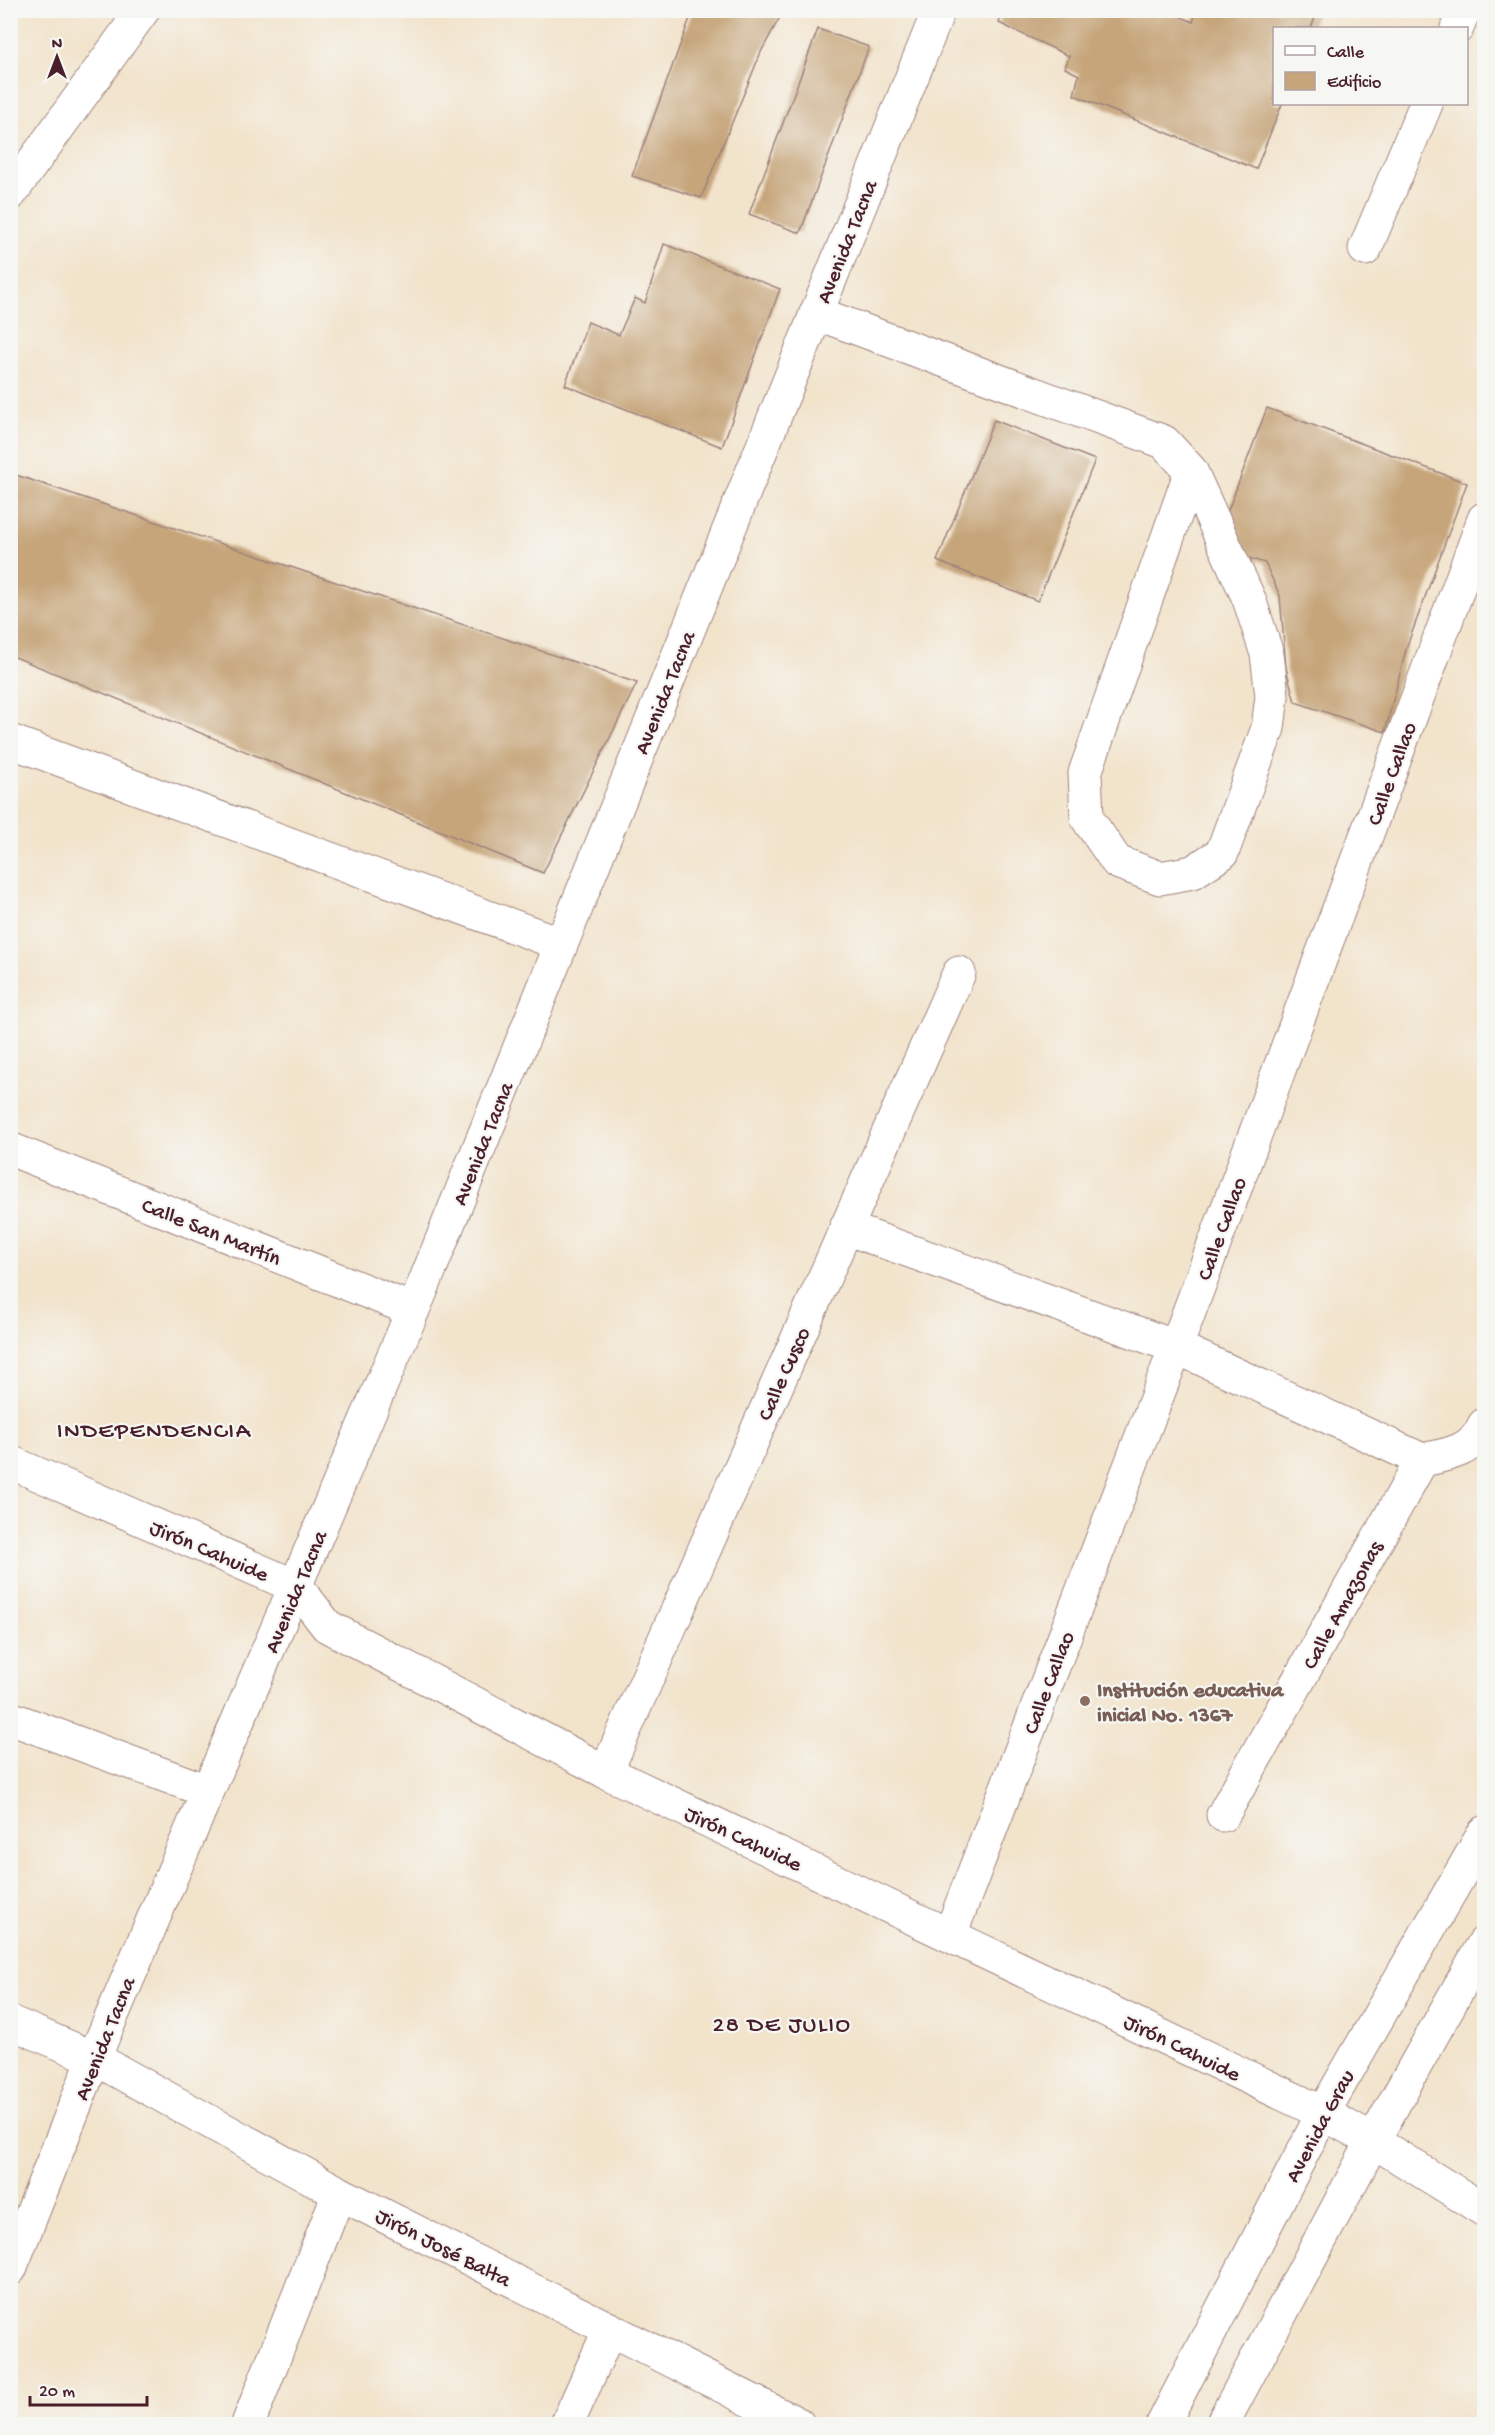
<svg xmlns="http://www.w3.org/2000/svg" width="1495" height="2435" viewBox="0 0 1495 2435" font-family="'Gochi Hand',sans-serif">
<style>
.building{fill:#c6a57a}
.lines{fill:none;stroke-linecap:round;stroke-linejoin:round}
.minor-casing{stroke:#9e817b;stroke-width:35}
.minor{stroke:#fff;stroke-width:33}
.education-dot{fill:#8d6e63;stroke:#f6f6f2;stroke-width:2}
.labels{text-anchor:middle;stroke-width:4.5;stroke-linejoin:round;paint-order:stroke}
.street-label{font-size:22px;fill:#4a1f2b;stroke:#f6f6f2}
.education-label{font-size:22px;font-weight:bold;fill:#785e54;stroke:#f6f6f2;text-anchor:start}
.neighbourhood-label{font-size:24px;letter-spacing:1.5px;fill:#4a1f2b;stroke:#f6f6f2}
</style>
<rect width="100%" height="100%" fill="#f6f6f2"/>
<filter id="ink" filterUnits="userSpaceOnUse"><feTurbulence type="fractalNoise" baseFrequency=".0167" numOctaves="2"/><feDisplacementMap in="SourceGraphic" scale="12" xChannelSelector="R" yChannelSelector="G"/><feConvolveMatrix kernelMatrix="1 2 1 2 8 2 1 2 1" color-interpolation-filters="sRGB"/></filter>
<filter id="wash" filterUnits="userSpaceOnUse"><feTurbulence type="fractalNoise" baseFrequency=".008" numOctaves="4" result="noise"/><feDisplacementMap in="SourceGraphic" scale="24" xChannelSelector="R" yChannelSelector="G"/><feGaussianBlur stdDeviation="1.35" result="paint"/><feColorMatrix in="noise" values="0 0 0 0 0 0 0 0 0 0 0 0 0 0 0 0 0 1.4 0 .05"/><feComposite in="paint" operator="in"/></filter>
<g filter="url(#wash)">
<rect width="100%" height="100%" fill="#f2e3cb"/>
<g id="blocks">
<g class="building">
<polygon points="693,10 766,10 781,15 761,52 701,198 632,176"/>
<polygon points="1003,10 1166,10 1193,22 1197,10 1318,10 1311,28 1274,28 1274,104 1282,104 1256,169 1074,95 1079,75 1065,68 1069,56 999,23"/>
<polygon points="818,29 869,47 800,233 749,214"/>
<polygon points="664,244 780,289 722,447 565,385 588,322 619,335 635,298 645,303"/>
<polygon points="1267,408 1467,483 1407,646 1385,732 1295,702 1286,668 1280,596 1265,563 1239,555 1219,534"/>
<polygon points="994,420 1095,460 1038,601 937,561"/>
<polygon points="10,473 637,683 543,873 10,655"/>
</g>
</g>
</g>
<g filter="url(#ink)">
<use href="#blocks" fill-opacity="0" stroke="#9e817b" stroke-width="1.5"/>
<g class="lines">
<g class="minor-casing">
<g id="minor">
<polyline points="1457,28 1464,10"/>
<polyline points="10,194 143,10"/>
<polyline points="1365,249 1426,104"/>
<polyline points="816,313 1164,442 1191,471 1249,599 1267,654 1272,696 1268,728 1222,853 1193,872 1160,878 1117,862 1087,818 1085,773 1191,471"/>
<polyline points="10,741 561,944"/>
<polyline points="10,1149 413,1310"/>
<polyline points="846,1228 1176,1347 1422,1460"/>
<polyline points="10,1462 297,1587 327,1626 606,1772 1323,2113 1373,2141 1484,2210"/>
<polyline points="10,1718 207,1791"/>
<polyline points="606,1772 959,973"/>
<path d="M1223 1815 1422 1460C1447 1455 1474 1451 1484 1425"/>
<polyline points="950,1935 1176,1347 1484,519"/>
<polyline points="10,2022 94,2058 339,2193 798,2424"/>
<polyline points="10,2269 94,2058 422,1289 939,10"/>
<polyline points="248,2424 339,2193"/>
<polyline points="567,2424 610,2329"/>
<polyline points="1163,2424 1323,2113 1484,1833"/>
<polyline points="1222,2424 1373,2141 1484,1943"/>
</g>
</g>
<use href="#minor" class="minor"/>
</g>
</g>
<circle class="education-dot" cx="1085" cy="1701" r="6"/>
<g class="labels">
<g class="street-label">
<text transform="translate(845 241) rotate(-68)" y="8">Avenida Tacna</text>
<text transform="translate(663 692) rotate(-68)" y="8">Avenida Tacna</text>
<text transform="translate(1390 773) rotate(-70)" y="8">Calle Callao</text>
<text transform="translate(481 1143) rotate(-68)" y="8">Avenida Tacna</text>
<text transform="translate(1220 1228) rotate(-70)" y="8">Calle Callao</text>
<text transform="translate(212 1230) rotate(22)" y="8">Calle San Martín</text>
<text transform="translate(782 1373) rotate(-66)" y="8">Calle Cusco</text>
<text transform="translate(210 1549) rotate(23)" y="8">Jirón Cahuide</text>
<text transform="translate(294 1591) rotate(-67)" y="8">Avenida Tacna</text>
<text transform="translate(1341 1604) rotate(-61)" y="8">Calle Amazonas</text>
<text transform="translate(1047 1682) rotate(-69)" y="8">Calle Callao</text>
<text transform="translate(744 1837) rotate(25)" y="8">Jirón Cahuide</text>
<text transform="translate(103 2038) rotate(-68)" y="8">Avenida Tacna</text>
<text transform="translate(1183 2046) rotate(26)" y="8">Jirón Cahuide</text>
<text transform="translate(1318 2125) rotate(-62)" y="8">Avenida Grau</text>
<text transform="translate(444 2246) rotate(27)" y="8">Jirón José Balta</text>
</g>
<g class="education-label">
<text x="1097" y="1696">Institución educativa<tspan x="1097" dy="25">inicial No. 1367</tspan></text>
</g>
<g class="neighbourhood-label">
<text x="154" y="1437">INDEPENDENCIA</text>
<text x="782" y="2031">28 DE JULIO</text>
</g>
</g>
<rect width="1495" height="2435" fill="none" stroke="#f6f6f2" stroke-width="36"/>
<rect x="1273" y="27" width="195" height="78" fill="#f6f6f2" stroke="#b1a0a2" stroke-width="1.5"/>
<rect x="1285" y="46" width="30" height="9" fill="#ffffff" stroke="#b1a0a2" stroke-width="1.5"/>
<text x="1327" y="57" font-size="18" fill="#4a1f2b">Calle</text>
<rect x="1285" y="72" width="30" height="18" fill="#c6a57a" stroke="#b1a0a2" stroke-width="1.5"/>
<text x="1327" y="87" font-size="18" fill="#4a1f2b">Edificio</text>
<g transform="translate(57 57)" stroke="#f6f6f2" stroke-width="4.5" paint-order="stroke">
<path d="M0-4.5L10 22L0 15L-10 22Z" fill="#4a1f2b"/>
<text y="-9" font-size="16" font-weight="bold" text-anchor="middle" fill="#4a1f2b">N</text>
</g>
<path d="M30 2396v9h117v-9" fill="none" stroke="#4a1f2b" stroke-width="3"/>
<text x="39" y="2396" font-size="18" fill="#4a1f2b" stroke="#f6f6f2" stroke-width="4.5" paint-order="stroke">20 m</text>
</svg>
